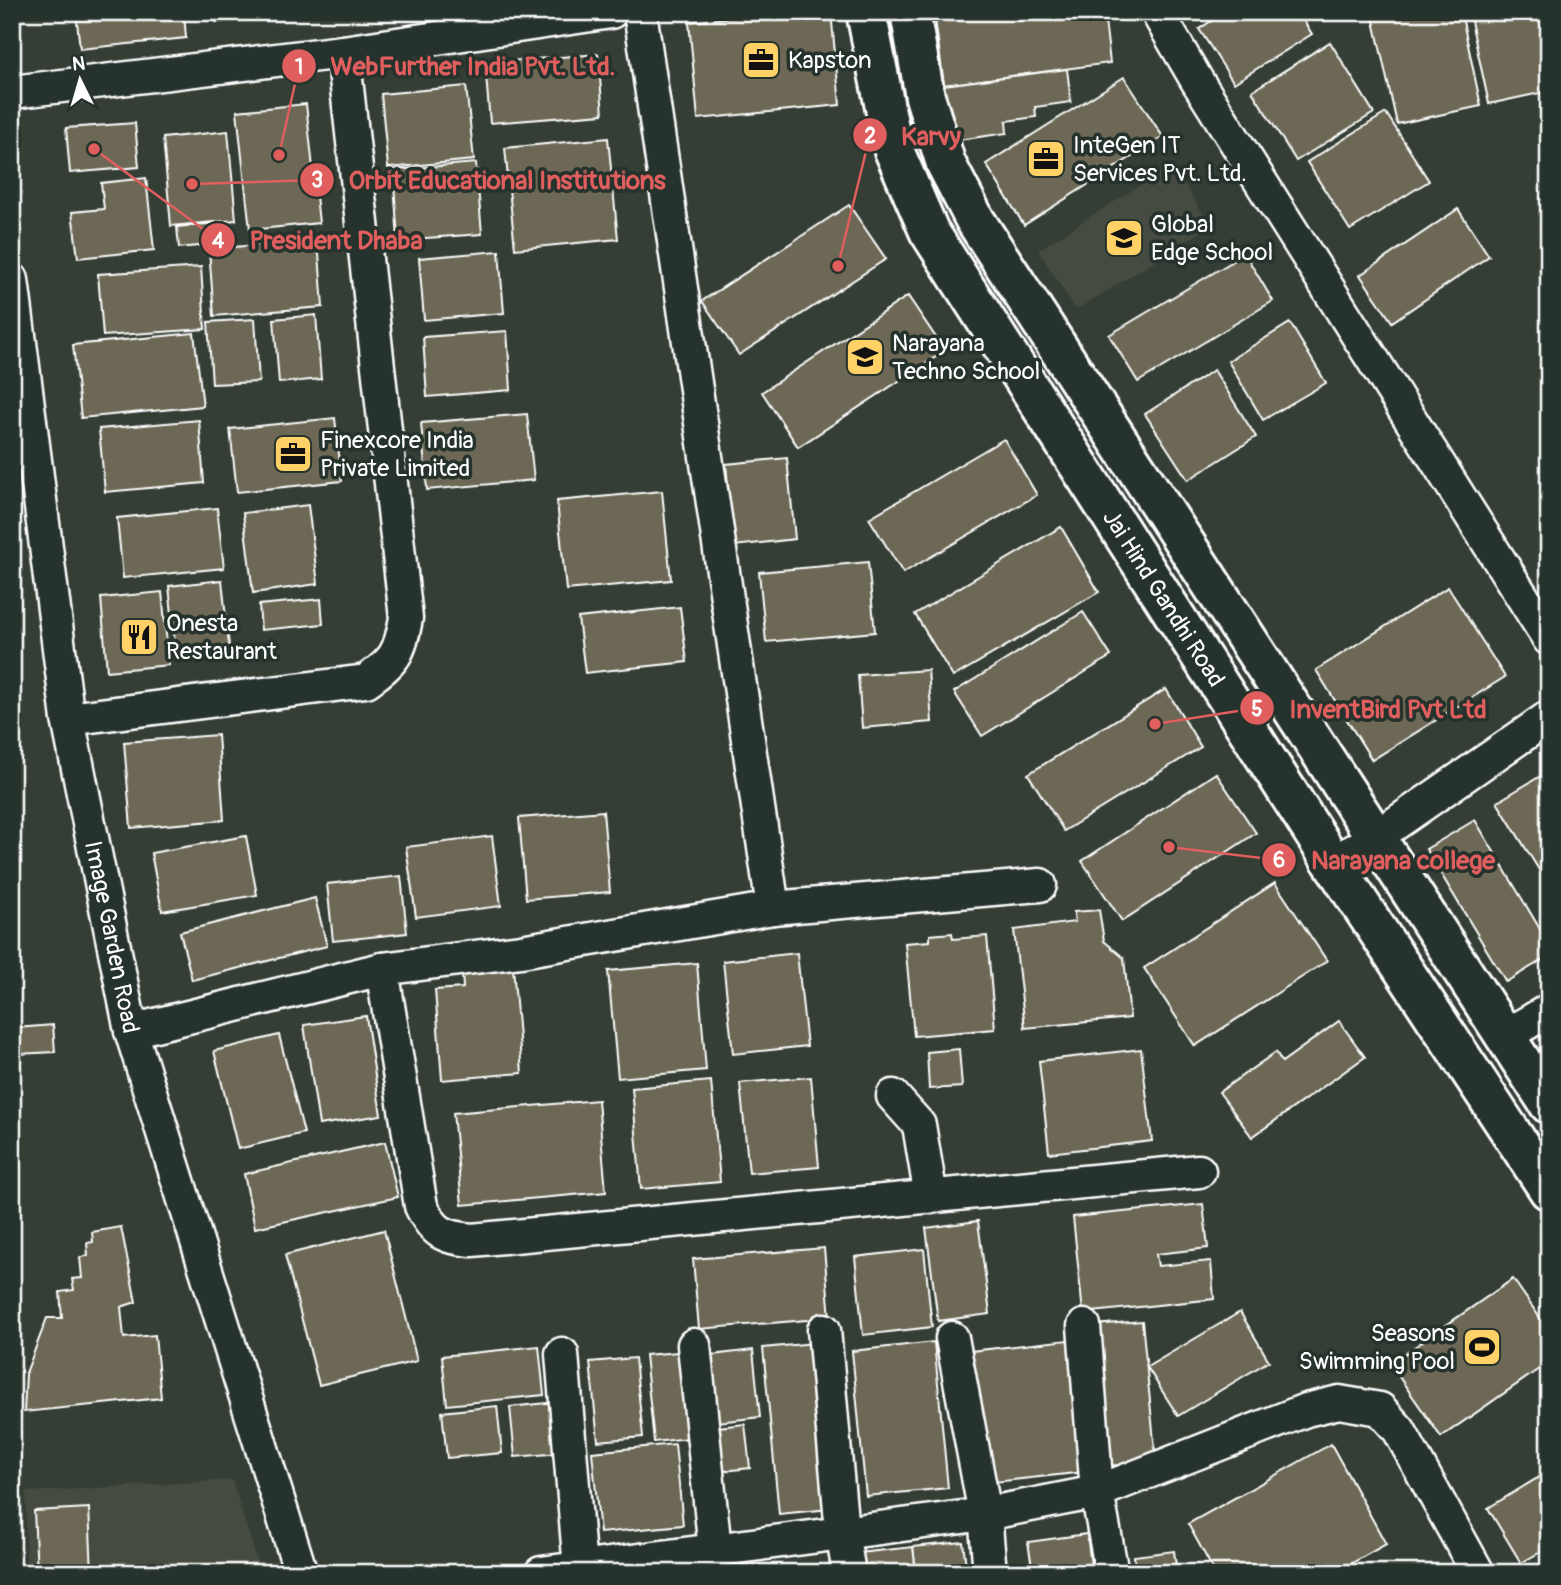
<svg xmlns="http://www.w3.org/2000/svg" width="1561" height="1585" viewBox="0 0 1561 1585" font-family="Pangolin,sans-serif">
<style>
.built{fill:#454b3f}
.building{fill:#6c6855;stroke:#fff;stroke-width:2}
.lines{fill:none;stroke-linecap:round;stroke-linejoin:round}
.street-casing{stroke:#fff;stroke-width:37}
.secondary-casing{stroke:#fff;stroke-width:44}
.street{stroke:#26332d;stroke-width:32}
.secondary{stroke:#26332d;stroke-width:38}
.labels{text-anchor:middle;stroke-width:7;stroke-linejoin:round;paint-order:stroke}
.poi-label{font-size:24px;fill:#fff;stroke:#26332d;text-anchor:start}
.street-label{font-size:24px;fill:#fff;stroke:#26332d}
.leader{fill:none;stroke:#e05e5e;stroke-width:2.5}
.callout-dot{fill:#e05e5e;stroke:#26332d;stroke-width:2.5}
.mark-label{font-size:21px;text-anchor:middle;font-weight:bold;fill:#fff}
.callout-label{font-size:26px;text-anchor:middle;font-weight:bold;fill:#e05e5e;stroke:#26332d;stroke-width:7;stroke-linejoin:round;paint-order:stroke}
</style>
<rect width="100%" height="100%" fill="#343e35"/>
<filter id="ink" filterUnits="userSpaceOnUse"><feTurbulence type="fractalNoise" baseFrequency=".0143" numOctaves="2"/><feDisplacementMap in="SourceGraphic" scale="14" xChannelSelector="R" yChannelSelector="G"/><feConvolveMatrix kernelMatrix="1 2 1 2 8 2 1 2 1" color-interpolation-filters="sRGB"/></filter>
<g filter="url(#ink)">
<g class="built">
<polygon points="1172,165 1211,226 1076,310 1038,250"/>
<polygon points="232,1480 261,1573 26,1573 26,1492"/>
</g>
<g class="building">
<polygon points="76,12 184,12 186,38 80,49"/>
<polygon points="215,12 350,12 216,22"/>
<polygon points="788,12 831,12 840,105 698,119 689,22"/>
<polygon points="934,12 1104,12 1110,63 944,85"/>
<polygon points="1225,12 1298,12 1312,34 1234,83 1199,29"/>
<polygon points="1372,12 1461,12 1481,106 1397,124"/>
<polygon points="1469,12 1540,12 1549,50 1549,91 1489,104"/>
<polygon points="1330,42 1374,113 1296,161 1252,91"/>
<polygon points="598,54 603,114 490,123 485,63"/>
<polygon points="1067,69 1071,102 1035,107 1036,117 1006,121 1007,133 951,141 944,85"/>
<polygon points="1124,77 1163,137 1024,225 986,164"/>
<polygon points="466,86 474,160 388,168 381,94"/>
<polygon points="306,104 319,223 250,230 237,111"/>
<polygon points="1386,113 1429,181 1350,230 1307,162"/>
<polygon points="135,123 139,167 70,173 66,128"/>
<polygon points="228,131 236,220 171,226 163,138"/>
<polygon points="608,138 618,239 515,249 505,148"/>
<polygon points="476,163 482,234 398,240 393,170"/>
<polygon points="146,178 154,250 78,258 72,212 104,209 101,183"/>
<polygon points="849,205 886,259 739,355 702,301"/>
<polygon points="1458,209 1489,256 1392,322 1360,275"/>
<polygon points="226,222 228,243 179,248 177,227"/>
<polygon points="318,240 323,307 214,316 209,249"/>
<polygon points="499,251 504,313 424,320 419,258"/>
<polygon points="1245,254 1273,301 1138,382 1109,335"/>
<polygon points="201,267 205,329 103,336 98,274"/>
<polygon points="908,296 945,351 798,447 762,392"/>
<polygon points="316,315 321,379 279,383 274,319"/>
<polygon points="255,319 259,382 212,384 208,322"/>
<polygon points="1290,323 1326,383 1263,420 1228,361"/>
<polygon points="507,331 511,390 427,397 423,337"/>
<polygon points="194,333 203,406 81,418 73,345"/>
<polygon points="1214,370 1256,437 1188,480 1145,414"/>
<polygon points="527,414 534,480 427,490 421,423"/>
<polygon points="335,418 342,481 237,492 230,429"/>
<polygon points="199,420 204,483 105,492 99,429"/>
<polygon points="1004,439 1037,495 903,573 869,518"/>
<polygon points="787,458 795,539 734,546 726,464"/>
<polygon points="662,491 671,580 566,590 557,501"/>
<polygon points="308,505 318,584 253,593 243,513"/>
<polygon points="217,508 224,568 123,578 117,518"/>
<polygon points="1061,527 1099,592 953,677 915,614"/>
<polygon points="868,562 875,632 766,642 759,572"/>
<polygon points="222,580 229,646 176,652 169,586"/>
<polygon points="1448,587 1505,677 1372,760 1316,670"/>
<polygon points="162,592 169,665 107,671 101,598"/>
<polygon points="321,599 323,624 261,630 259,605"/>
<polygon points="680,607 687,662 585,673 578,618"/>
<polygon points="1083,612 1111,656 982,736 954,692"/>
<polygon points="928,670 932,722 862,728 858,675"/>
<polygon points="1166,689 1201,747 1064,831 1028,774"/>
<polygon points="218,735 224,820 131,828 124,742"/>
<polygon points="1549,771 1549,886 1497,802"/>
<polygon points="1216,773 1256,833 1122,921 1082,861"/>
<polygon points="603,811 610,892 526,899 519,818"/>
<polygon points="1475,820 1549,944 1549,956 1506,982 1426,849"/>
<polygon points="246,836 257,895 162,911 151,853"/>
<polygon points="492,836 501,906 416,917 406,847"/>
<polygon points="401,876 407,933 333,941 327,884"/>
<polygon points="1275,883 1327,961 1195,1046 1144,968"/>
<polygon points="315,898 327,946 192,980 180,932"/>
<polygon points="1099,910 1104,941 1124,958 1130,1018 1025,1028 1014,930 1075,922 1074,912"/>
<polygon points="952,933 953,939 987,936 995,1029 914,1036 905,943 930,941 930,935"/>
<polygon points="797,953 807,1046 733,1054 723,961"/>
<polygon points="697,963 706,1070 618,1078 608,971"/>
<polygon points="513,967 522,1073 442,1080 435,990 463,988 462,972"/>
<polygon points="366,1016 381,1115 319,1125 304,1025"/>
<polygon points="1339,1021 1365,1057 1252,1137 1219,1092 1276,1052 1282,1062"/>
<polygon points="53,1025 55,1052 18,1054 16,1028"/>
<polygon points="279,1035 304,1133 238,1149 214,1051"/>
<polygon points="959,1049 962,1087 929,1089 927,1052"/>
<polygon points="1141,1049 1152,1141 1049,1153 1039,1061"/>
<polygon points="811,1077 819,1167 749,1173 740,1083"/>
<polygon points="711,1081 720,1182 641,1189 632,1088"/>
<polygon points="598,1100 606,1192 462,1205 453,1113"/>
<polygon points="385,1142 398,1197 255,1228 244,1174"/>
<polygon points="1203,1204 1208,1248 1156,1254 1158,1266 1211,1261 1214,1299 1083,1313 1073,1217"/>
<polygon points="978,1221 990,1314 938,1321 926,1228"/>
<polygon points="121,1227 136,1302 121,1307 124,1338 155,1335 161,1398 24,1412 26,1373 47,1318 62,1318 60,1292 74,1290 72,1279 82,1278 80,1257 88,1256 87,1243 93,1242 92,1232"/>
<polygon points="384,1230 417,1361 319,1385 285,1255"/>
<polygon points="824,1248 830,1318 699,1329 693,1259"/>
<polygon points="924,1249 932,1327 863,1335 855,1257"/>
<polygon points="1513,1279 1549,1331 1549,1362 1441,1437 1390,1364"/>
<polygon points="1240,1312 1269,1361 1178,1416 1147,1367"/>
<polygon points="1142,1321 1156,1461 1108,1466 1094,1325"/>
<polygon points="1068,1340 1084,1472 986,1483 971,1351"/>
<polygon points="934,1342 948,1488 866,1496 852,1351"/>
<polygon points="814,1343 830,1509 779,1514 763,1348"/>
<polygon points="539,1346 544,1395 447,1405 442,1356"/>
<polygon points="753,1350 760,1417 718,1422 712,1355"/>
<polygon points="689,1351 698,1437 654,1442 645,1355"/>
<polygon points="635,1358 643,1437 598,1441 590,1362"/>
<polygon points="556,1402 560,1453 515,1457 510,1407"/>
<polygon points="497,1406 502,1453 447,1458 442,1412"/>
<polygon points="745,1424 750,1468 714,1472 709,1428"/>
<polygon points="675,1444 683,1525 600,1533 592,1452"/>
<polygon points="1331,1444 1386,1544 1334,1573 1215,1573 1188,1524"/>
<polygon points="1549,1471 1549,1547 1521,1563 1488,1508"/>
<polygon points="89,1508 92,1573 37,1573 34,1511"/>
<polygon points="1087,1534 1092,1573 1033,1573 1028,1542"/>
<polygon points="963,1542 967,1573 916,1573 913,1547"/>
<polygon points="913,1547 916,1573 861,1573 859,1553"/>
<polygon points="1174,1551 1177,1573 1136,1573 1134,1556"/>
<polygon points="839,1567 839,1573 776,1573"/>
</g>
<g class="lines">
<g class="street-casing">
<g id="street">
<polyline points="640,12 773,908"/>
<polyline points="1157,12 1196,79 1549,639"/>
<polyline points="343,52 611,12"/>
<path d="M12 92 343 52 406 618C400 653 395 661 366 681L68 719"/>
<path id="s1" d="M12 280 68 719 131 1031 301 1573"/>
<polyline points="1333,863 1376,837 1549,717"/>
<path d="M382 969 421 1206C434 1233 443 1237 472 1240L1199 1171"/>
<polyline points="131,1031 382,969 521,951 773,908 1040,885"/>
<polyline points="1505,1036 1549,1010"/>
<polyline points="893,1096 919,1125 931,1197"/>
<polyline points="1084,1326 1097,1492 1112,1573"/>
<polyline points="824,1330 842,1532 849,1573"/>
<polyline points="952,1338 985,1514 990,1573"/>
<polyline points="694,1345 715,1550"/>
<polyline points="562,1354 580,1569"/>
<polyline points="541,1573 985,1514 1097,1492 1306,1410 1339,1402 1380,1409 1399,1430 1478,1573"/>
</g>
</g>
<g class="secondary-casing">
<g id="secondary">
<path id="s2" d="M866 12 893 148 929 231 1333 863 1549 1190"/>
<polyline points="910,12 925,97 946,164 975,220 1549,1104"/>
</g>
</g>
<use href="#street" class="street"/>
<use href="#secondary" class="secondary"/>
</g>
</g>
<defs>
<g id="office-square" transform="scale(2.0125)"><rect x="-9" y="-9" width="18" height="18" rx="4" fill="#ffd166" stroke="#26332d"/><path d="M-6-3h4V-5.5h4V-3h4V5H-6ZM-1-4.5V-3h2v-1.5ZM-6 0V1H6V0Z" fill="#111"/></g>
<g id="school-square" transform="scale(2.0125)"><rect x="-9" y="-9" width="18" height="18" rx="4" fill="#ffd166" stroke="#26332d"/><path d="M0-5L7-2L0 1L-7-2ZM-4 1L0 2.5L4 1V4Q0 6-4 4Z" fill="#111"/></g>
<g id="restaurant-square" transform="scale(2.0125)"><rect x="-9" y="-9" width="18" height="18" rx="4" fill="#ffd166" stroke="#26332d"/><path d="M-5-6h1v4h1v-4h1v4h1v-4h1v5L-1.5 .5V6h-2V.5L-5-1ZM5-6V6H3V1.5H1.5Q1.5-4 5-6Z" fill="#111"/></g>
<g id="stadium-square" transform="scale(2.0125)"><rect x="-9" y="-9" width="18" height="18" rx="4" fill="#ffd166" stroke="#26332d"/><path d="M0-5a6.5 5 0 1 0 0 10a6.5 5 0 1 0 0-10ZM-3.5-1.8h7v3.6h-7Z" fill="#111"/></g>
</defs>
<g fill-rule="evenodd">
<use href="#office-square" x="761" y="60"/>
<use href="#office-square" x="1046" y="159"/>
<use href="#school-square" x="1124" y="238"/>
<use href="#school-square" x="865" y="357"/>
<use href="#office-square" x="293" y="454"/>
<use href="#restaurant-square" x="139" y="637"/>
<use href="#stadium-square" x="1482" y="1347"/>
</g>
<g class="labels">
<g class="poi-label">
<text x="788" y="68">Kapston</text>
<text x="1073" y="153">InteGen IT<tspan x="1073" dy="28">Services Pvt. Ltd.</tspan></text>
<text x="1151" y="232">Global<tspan x="1151" dy="28">Edge School</tspan></text>
<text x="892" y="351">Narayana<tspan x="892" dy="28">Techno School</tspan></text>
<text x="320" y="448">Finexcore India<tspan x="320" dy="28">Private Limited</tspan></text>
<text x="166" y="631">Onesta<tspan x="166" dy="28">Restaurant</tspan></text>
<text x="1455" y="1341" text-anchor="end">Seasons<tspan x="1455" dy="28">Swimming Pool</tspan></text>
</g>
<g class="street-label">
<text dy="8" stroke="none"><textPath href="#s2" startOffset="665">Jai Hind Gandhi Road</textPath></text>
<text dy="8" stroke="none"><textPath href="#s1" startOffset="665">Image Garden Road</textPath></text>
</g>
</g>
<path class="leader" d="M279 155L299 66M838 266L870 135M192 184L317 180M94 149L218 240M1155 724L1257 708M1169 847L1279 860"/>
<g class="callout-dot">
<circle cx="279" cy="155" r="7"/>
<circle cx="838" cy="266" r="7"/>
<circle cx="192" cy="184" r="7"/>
<circle cx="94" cy="149" r="7"/>
<circle cx="1155" cy="724" r="7"/>
<circle cx="1169" cy="847" r="7"/>
<circle cx="299" cy="66" r="18"/>
<circle cx="870" cy="135" r="18"/>
<circle cx="317" cy="180" r="18"/>
<circle cx="218" cy="240" r="18"/>
<circle cx="1257" cy="708" r="18"/>
<circle cx="1279" cy="860" r="18"/>
</g>
<g class="mark-label">
<text x="299" y="74">1</text>
<text x="870" y="143">2</text>
<text x="317" y="187">3</text>
<text x="218" y="248">4</text>
<text x="1257" y="716">5</text>
<text x="1279" y="867">6</text>
</g>
<g class="callout-label">
<text x="473" y="75">WebFurther India Pvt. Ltd.</text>
<text x="931" y="145">Karvy</text>
<text x="507" y="189">Orbit Educational Institutions</text>
<text x="336" y="249">President Dhaba</text>
<text x="1388" y="718">InventBird Pvt Ltd</text>
<text x="1403" y="869">Narayana college</text>
</g>
<rect width="1561" height="1585" fill="none" stroke="#26332d" stroke-width="42"/>
<rect x="21" y="21" width="1519" height="1543" fill="none" stroke="#fff" stroke-width="2.5" filter="url(#ink)"/>
<g transform="translate(80 80) rotate(355)" stroke="#26332d" stroke-width="5" paint-order="stroke">
<path d="M0-5L12 26L0 18L-12 26Z" fill="#ffffff"/>
<text y="-10" font-size="19" font-weight="bold" text-anchor="middle" fill="#ffffff">N</text>
</g>
</svg>
